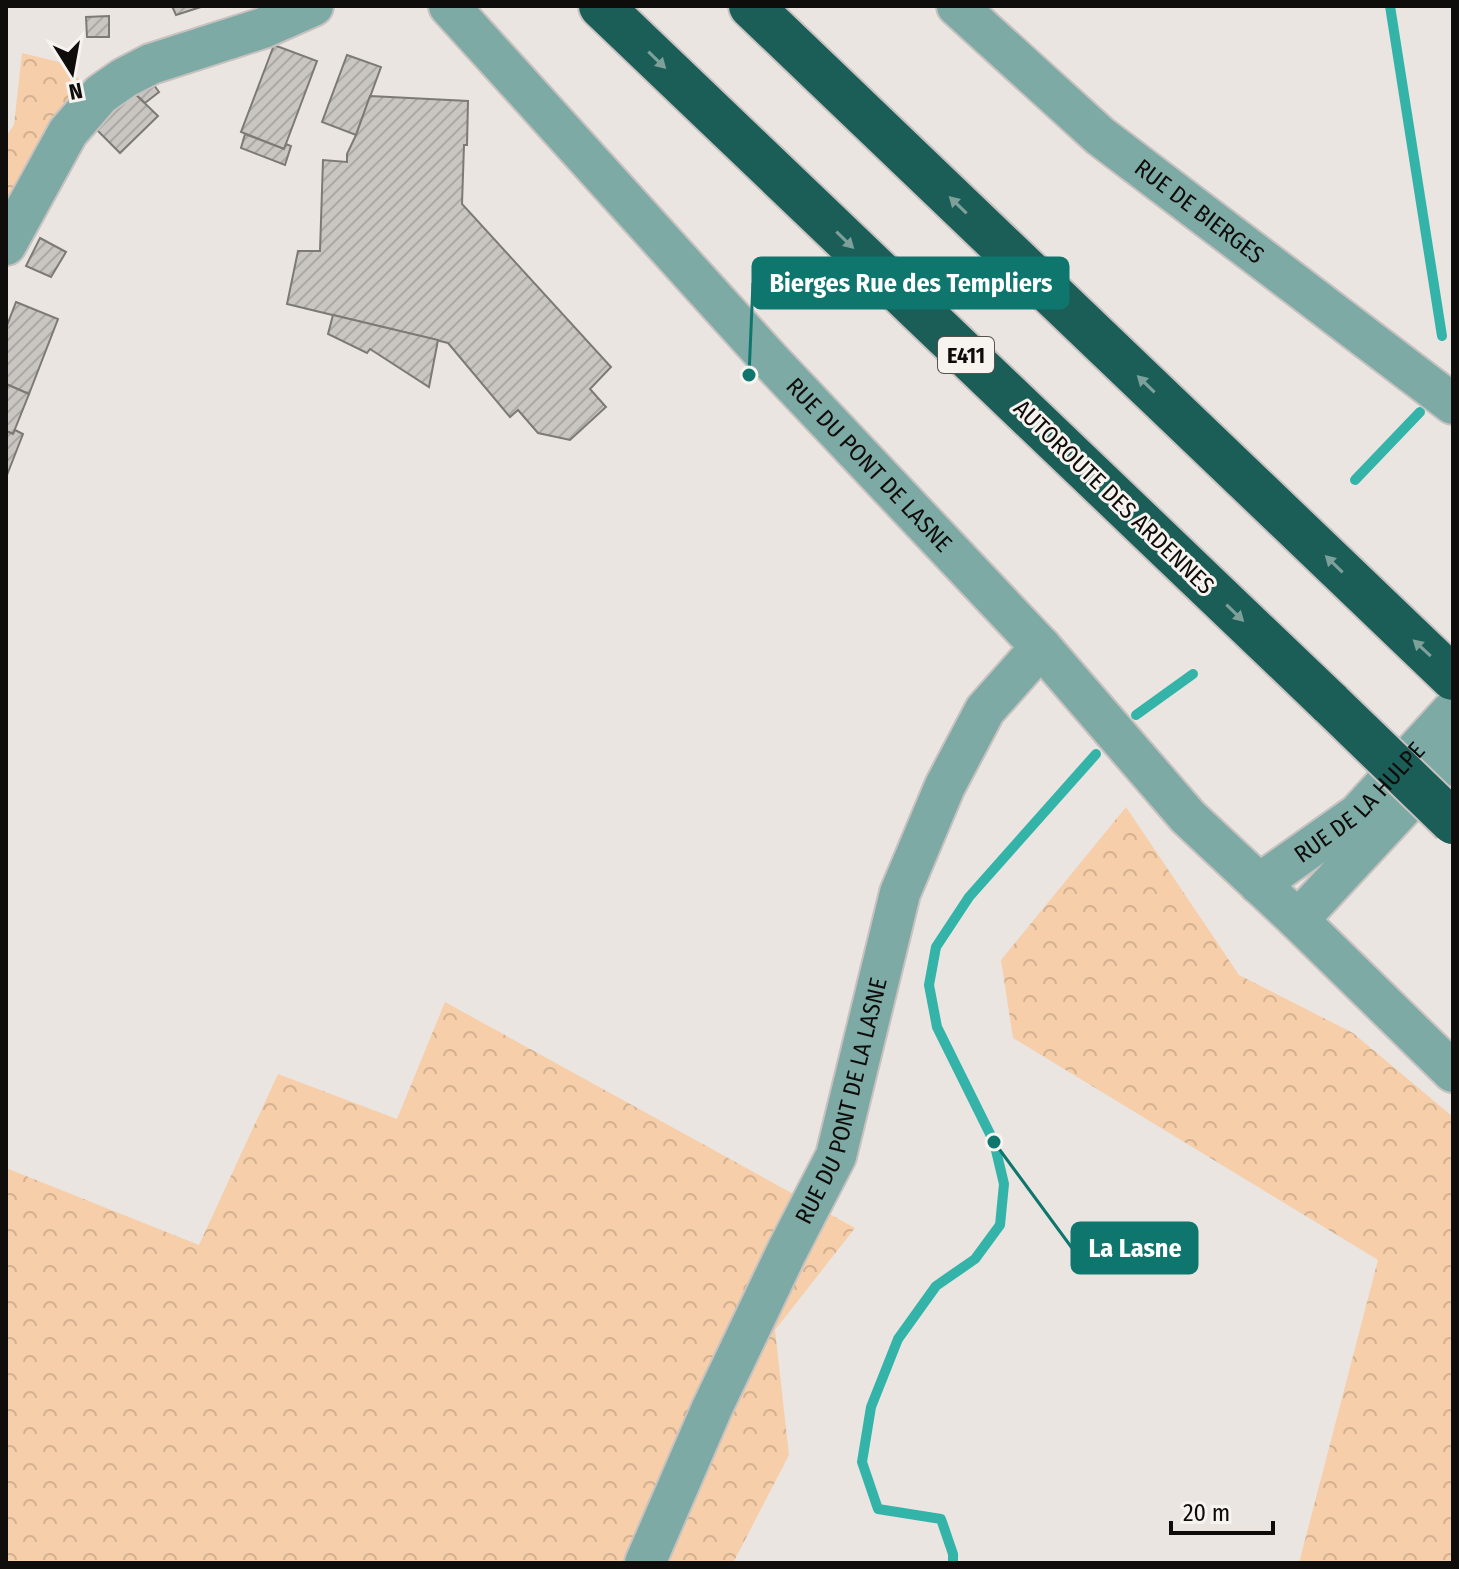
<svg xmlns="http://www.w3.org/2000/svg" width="1459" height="1569" viewBox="0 0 1459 1569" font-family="'Fira Sans Condensed',sans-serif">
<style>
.forest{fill:url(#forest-crowns)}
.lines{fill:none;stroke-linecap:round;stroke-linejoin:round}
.stream{stroke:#34b4a9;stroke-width:10}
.building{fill:url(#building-hatch);stroke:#7d7975;stroke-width:2}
.minor-casing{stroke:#c7c2bf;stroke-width:44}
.highway-casing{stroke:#c7c2bf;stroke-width:48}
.minor{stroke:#7daaa4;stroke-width:40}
.highway{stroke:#1b5d57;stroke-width:44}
.highway-bridge-casing{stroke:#c7c2bf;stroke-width:48;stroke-linecap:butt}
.highway-bridge{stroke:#1b5d57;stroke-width:44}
.oneway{fill:#7ea09b}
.labels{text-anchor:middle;stroke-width:6;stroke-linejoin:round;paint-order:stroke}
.shield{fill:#f7f3ef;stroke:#555250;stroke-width:2}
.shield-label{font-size:22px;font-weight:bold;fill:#0f0d0c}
.street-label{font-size:24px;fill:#0f0d0c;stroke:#f7f3ef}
.leader{fill:none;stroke:#0f766e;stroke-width:3}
.callout-dot{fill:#0f766e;stroke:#f7f3ef;stroke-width:3}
.callout{fill:#0f766e;stroke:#0f766e;stroke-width:3}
.callout-label{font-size:26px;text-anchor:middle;font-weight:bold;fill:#fff}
</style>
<defs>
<pattern id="forest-crowns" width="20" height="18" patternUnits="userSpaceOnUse" patternTransform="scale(2)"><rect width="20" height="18" fill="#f6cea9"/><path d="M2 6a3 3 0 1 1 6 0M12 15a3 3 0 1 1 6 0" fill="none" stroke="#d2b090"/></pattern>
<pattern id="building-hatch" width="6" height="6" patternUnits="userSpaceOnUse" patternTransform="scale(2)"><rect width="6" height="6" fill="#c9c5c1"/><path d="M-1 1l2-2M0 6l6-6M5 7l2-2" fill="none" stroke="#aba8a5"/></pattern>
</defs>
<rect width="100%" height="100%" fill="#eae5e1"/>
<g class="forest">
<polygon points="22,53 59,62 79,79 77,93 6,214 6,136 14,125"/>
<polygon points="1126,807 1239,975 1353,1033 1453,1117 1453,1563 1299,1563 1378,1260 1013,1038 1001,960"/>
<polygon points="445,1002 855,1228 775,1330 789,1455 733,1563 6,1563 6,1168 199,1245 278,1074 397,1119"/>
</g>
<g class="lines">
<g class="stream">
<polyline points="1390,6 1442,336"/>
<polyline points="1355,480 1420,412"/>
<polyline points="1136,715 1193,674"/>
<polyline points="953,1563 953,1554 941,1519 878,1509 862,1462 871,1407 898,1339 936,1286 975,1259 1000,1225 1004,1184 994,1142 937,1027 929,985 936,947 969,897 1096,754"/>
</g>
</g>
<g class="building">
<polygon points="172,6 204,6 176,15"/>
<polygon points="109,16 109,37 87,37 86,17"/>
<polygon points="274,45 317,61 284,149 241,132"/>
<polygon points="347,55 381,67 356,135 322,122"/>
<polygon points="148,77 159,92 145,103 131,90"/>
<polygon points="131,90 158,116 120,153 94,127"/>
<polygon points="370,96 468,101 467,145 464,145 462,204 611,367 590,389 606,407 570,440 538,433 518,410 510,417 448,343 287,304 298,251 320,251 323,160 347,162 347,154 356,135"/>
<polygon points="245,134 284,149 286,144 291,146 285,165 241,148"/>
<polygon points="40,238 66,252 51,277 26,266"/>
<polygon points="16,302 58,319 29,394 6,384 6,328"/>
<polygon points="333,315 438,340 429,387 370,349 367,353 328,334"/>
<polygon points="6,384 29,394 13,434 6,431"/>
<polygon points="15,430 23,434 7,475 6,431 13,434"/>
</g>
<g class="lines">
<g class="minor-casing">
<g id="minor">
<path id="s1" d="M449 6 769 359 1041 647 1188 817 1298 920 1453 1072"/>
<path id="s2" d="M957 6 1100 136 1453 404"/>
<polyline points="6,245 68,132 101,94 124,78 151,64 263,28 313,6"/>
<path id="s3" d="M1259 884 1358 814 1453 710"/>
<polyline points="1298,920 1453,753"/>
<path id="s4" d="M645 1563 712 1408 787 1251 836 1156 900 893 945 786 985 710 1041 647"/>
</g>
</g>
<g class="highway-casing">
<g id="highway">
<polyline points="601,6 1331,704"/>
<polyline points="751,6 1453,678"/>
</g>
</g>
<use href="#minor" class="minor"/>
<use href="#highway" class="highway"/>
<g class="highway-bridge-casing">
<polyline id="highway-bridge" points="1331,704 1453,822"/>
</g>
<use href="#highway-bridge" class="highway-bridge"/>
</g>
<defs><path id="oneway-solid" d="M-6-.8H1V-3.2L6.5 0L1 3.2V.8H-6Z" transform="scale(2)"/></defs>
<g class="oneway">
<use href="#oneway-solid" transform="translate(657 60) rotate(44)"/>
<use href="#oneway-solid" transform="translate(958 205) rotate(-136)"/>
<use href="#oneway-solid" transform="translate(845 240) rotate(44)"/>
<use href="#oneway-solid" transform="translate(1146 384) rotate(-136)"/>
<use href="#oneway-solid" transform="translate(1334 564) rotate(-136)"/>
<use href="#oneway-solid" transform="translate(1235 613) rotate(44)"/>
<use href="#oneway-solid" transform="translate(1422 648) rotate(-137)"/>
</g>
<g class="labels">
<rect class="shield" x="938" y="337" width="56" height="36" rx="6"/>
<g class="shield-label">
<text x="966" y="363">E411</text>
</g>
<g class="street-label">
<text dy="8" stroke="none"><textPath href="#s2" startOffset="318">RUE DE BIERGES</textPath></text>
<text dy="8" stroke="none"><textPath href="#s1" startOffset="622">RUE DU PONT DE LASNE</textPath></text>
<text transform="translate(1114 497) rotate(44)" y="8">AUTOROUTE DES ARDENNES</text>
<text dy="8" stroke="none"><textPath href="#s3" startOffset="130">RUE DE LA HULPE</textPath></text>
<text dy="8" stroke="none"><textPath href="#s4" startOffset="504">RUE DU PONT DE LA LASNE</textPath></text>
</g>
</g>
<path class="leader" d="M749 375L753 283M994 1142L1072 1248"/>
<g class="callout-dot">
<circle cx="749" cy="375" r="8"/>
<circle cx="994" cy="1142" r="8"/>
</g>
<g class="callout">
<rect x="753" y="258" width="315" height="50" rx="8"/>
<rect x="1072" y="1223" width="125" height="50" rx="8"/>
</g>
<g class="callout-label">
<text x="911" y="292">Bierges Rue des Templiers</text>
<text x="1135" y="1257">La Lasne</text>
</g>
<rect width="1459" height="1569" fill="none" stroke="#0f0d0c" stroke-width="16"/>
<g transform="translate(72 72) rotate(169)" stroke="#f7f3ef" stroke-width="6" paint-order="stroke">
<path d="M0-6L14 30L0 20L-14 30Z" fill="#0f0d0c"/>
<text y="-12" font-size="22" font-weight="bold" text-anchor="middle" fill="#0f0d0c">N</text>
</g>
<path d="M1171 1521v12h102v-12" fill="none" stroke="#0f0d0c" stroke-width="4"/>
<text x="1183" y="1521" font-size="24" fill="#0f0d0c" stroke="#f7f3ef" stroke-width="6" paint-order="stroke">20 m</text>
</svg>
